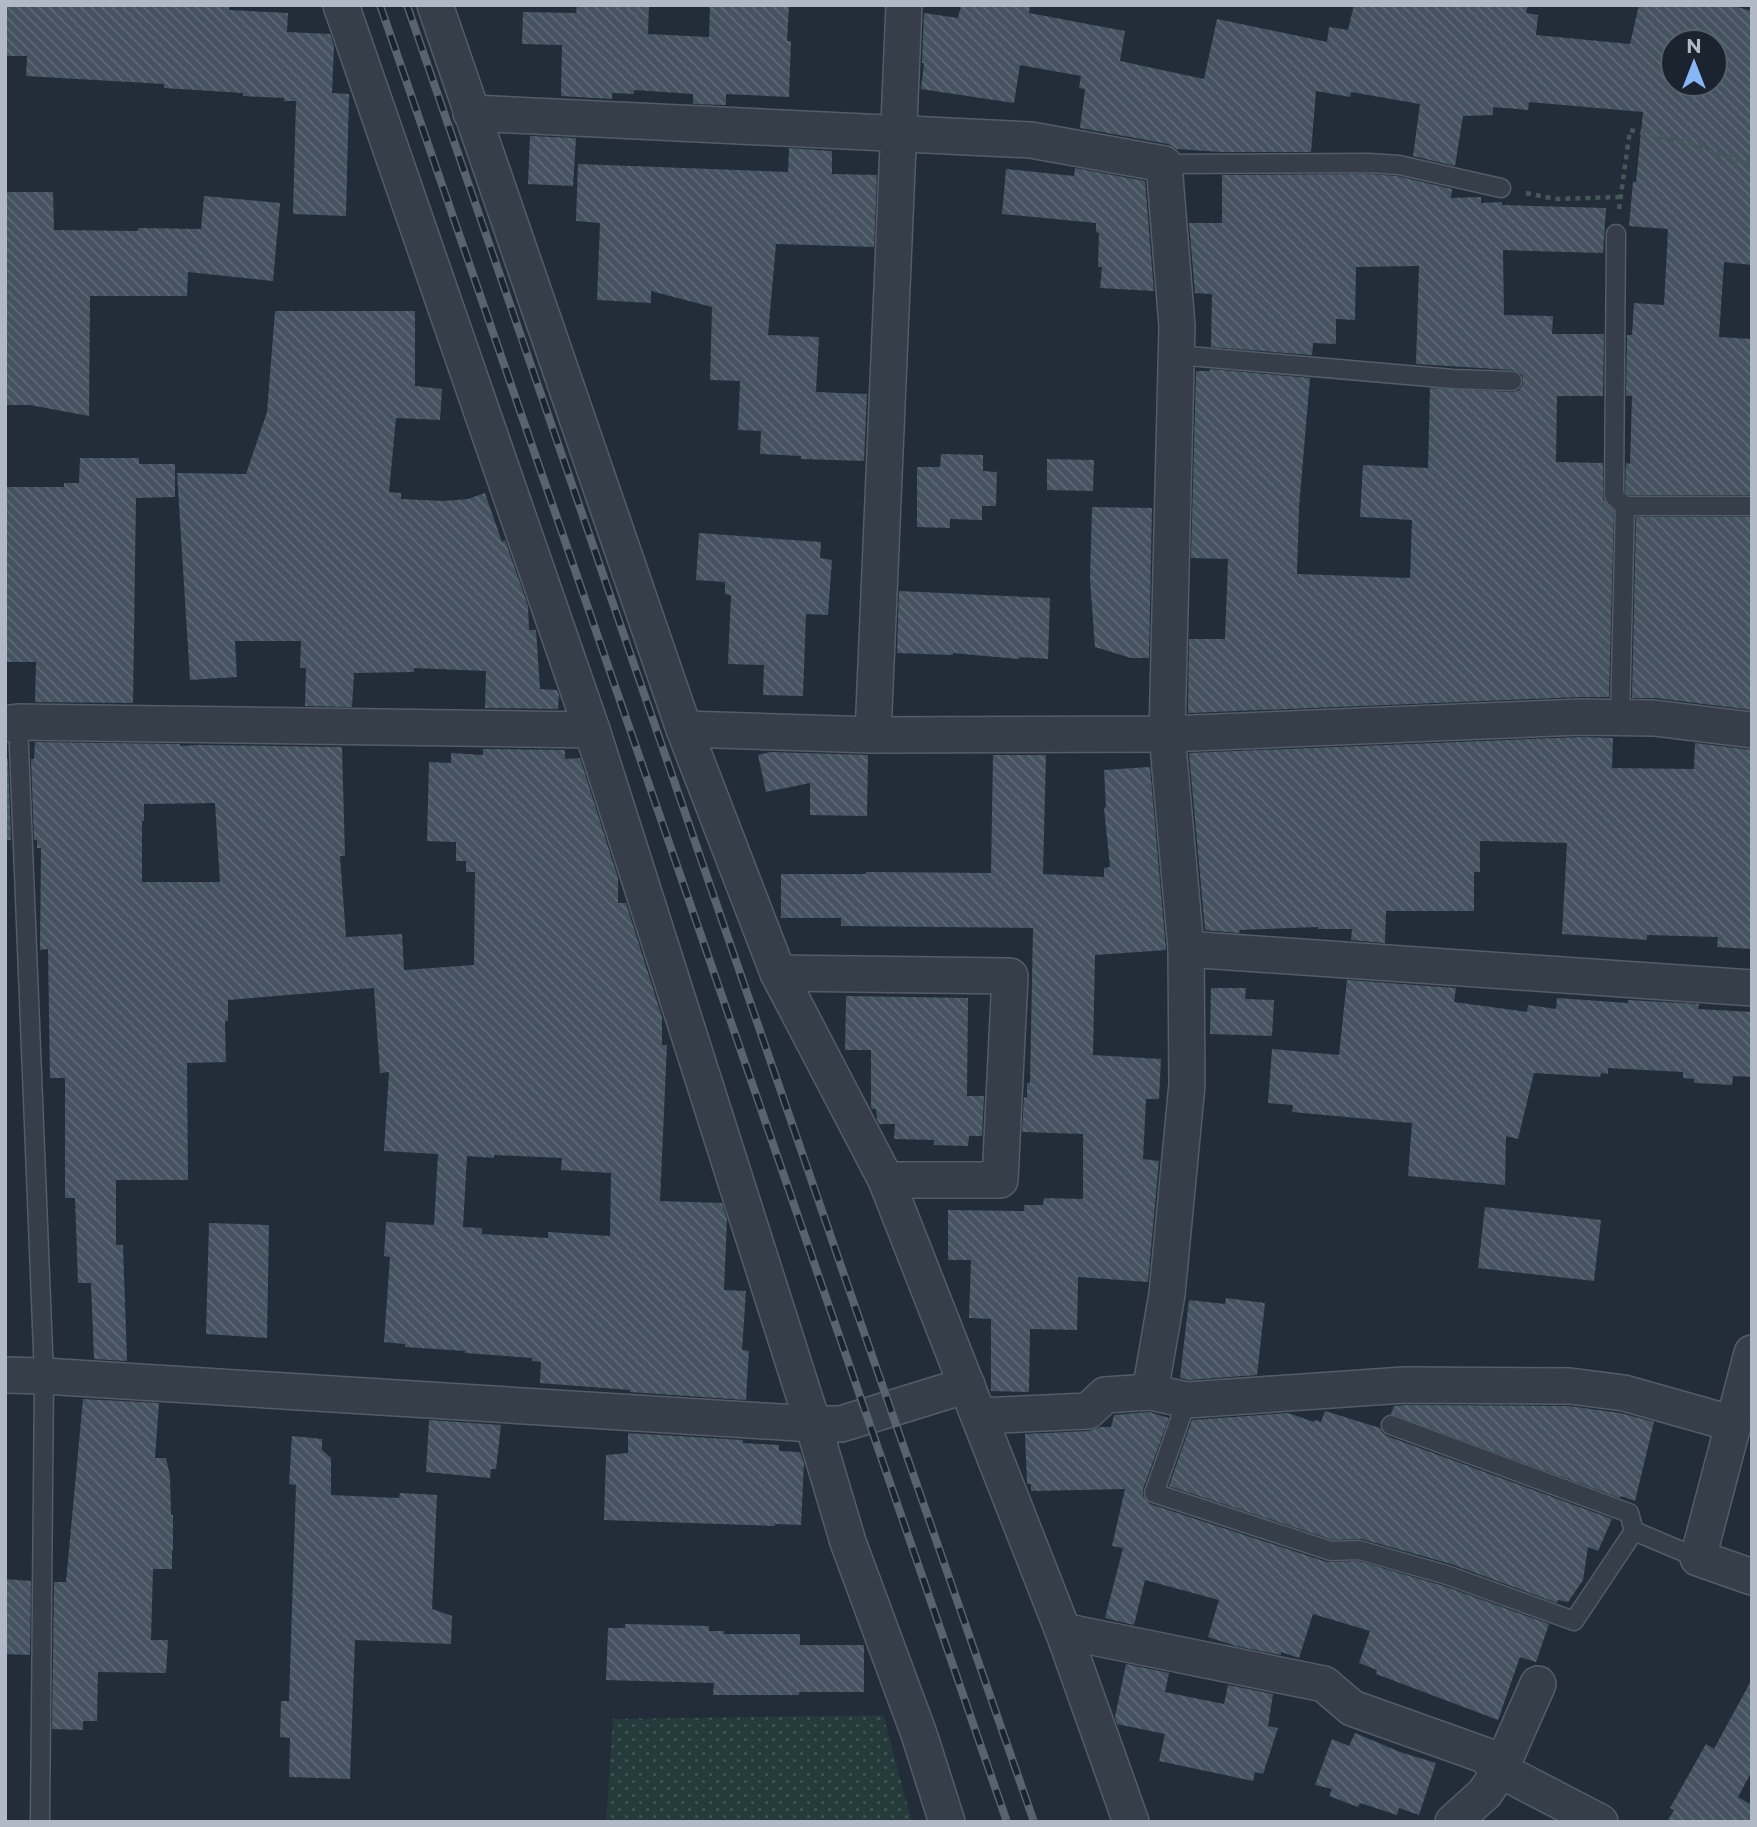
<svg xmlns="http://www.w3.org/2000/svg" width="1757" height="1827" viewBox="0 0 1757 1827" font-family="Montserrat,sans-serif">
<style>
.grass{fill:url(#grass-dots)}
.building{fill:url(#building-back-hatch);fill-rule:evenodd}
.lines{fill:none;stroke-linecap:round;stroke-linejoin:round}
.lane-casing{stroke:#535c67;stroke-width:21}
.street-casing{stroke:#535c67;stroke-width:38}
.path{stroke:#445759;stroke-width:4.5;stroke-dasharray:5 5;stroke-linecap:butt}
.lane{stroke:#363f49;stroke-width:18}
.street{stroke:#363f49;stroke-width:35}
.rail-casing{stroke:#586370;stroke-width:8}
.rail{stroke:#1b242e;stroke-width:5;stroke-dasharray:16;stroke-linecap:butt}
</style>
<defs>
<pattern id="grass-dots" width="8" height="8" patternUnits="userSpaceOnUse" patternTransform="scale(1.75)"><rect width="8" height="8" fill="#253a3b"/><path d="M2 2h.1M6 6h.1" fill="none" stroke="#425456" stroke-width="1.8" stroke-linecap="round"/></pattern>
<pattern id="building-back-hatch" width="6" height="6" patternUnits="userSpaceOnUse" patternTransform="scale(1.75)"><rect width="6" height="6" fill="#455260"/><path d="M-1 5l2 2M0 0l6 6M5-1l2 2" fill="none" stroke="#5d6975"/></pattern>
</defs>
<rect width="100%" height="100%" fill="#222d39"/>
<polygon class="grass" points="883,1715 912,1822 606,1822 613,1719"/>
<g class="building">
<polygon points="5,5 229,5 229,10 288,13 287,32 330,34 334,46 332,93 349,94 346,216 293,214 296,101 284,101 284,98 243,96 243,93 164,88 164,84 26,76 27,56 5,56"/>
<polygon points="577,5 649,5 648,34 709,37 710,5 789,5 787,41 791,41 789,97 726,94 726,105 693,104 693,94 634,90 634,94 612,93 612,99 561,96 562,45 522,44 523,12 576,13"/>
<path d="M961 5H1030L1029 13 1125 31 1120 61 1204 79 1217 19 1327 42 1329 27 1348 30 1354 5H1528L1526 13 1538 15 1536 35 1630 44 1639 5H1729L1752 11V265L1724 262 1719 337 1752 339V495H1629L1625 491 1626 463 1630 464 1632 396H1626L1627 335H1632L1634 303 1664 305 1668 229 1629 226 1633 182H1636L1643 112 1529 102 1528 110 1493 107V115L1463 116 1455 166 1413 156 1420 104 1351 92 1350 97 1316 91 1311 152H1222L1177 149 1168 144 1080 128 1085 89 1079 88 1081 76 1020 65 1014 103 921 89 924 63H922L924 13 958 18ZM1673 42H1715V84H1673Z"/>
<polygon points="530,136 576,138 573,186 528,184"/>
<polygon points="789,148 832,151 832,174 877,175 874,247 776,244 768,335 819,337 816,392 867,394 864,461 801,459 801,456 760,454 761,431 738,430 740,381 710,380 712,307 651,291 651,303 597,300 600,223 576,221 578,164 788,172"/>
<polygon points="1075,168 1145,181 1154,291 1100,288 1102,267 1098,267 1099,233 1096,232 1096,223 1002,214 1006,169 1074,176"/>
<polygon points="1369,174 1397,176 1452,189 1451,198 1481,197 1481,203 1502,202 1502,205 1606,208 1603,253 1503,250 1504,315 1553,316 1552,334 1604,334 1603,396 1557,396 1556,462 1603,463 1603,500 1614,511 1609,697 1580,697 1188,713 1189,639 1225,639 1228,559 1191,558 1196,371 1210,371 1210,369 1310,378 1299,507 1297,574 1410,578 1412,520 1360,517 1363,465 1428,468 1430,388 1512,392 1518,391 1522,386 1523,381 1522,375 1513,370 1416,364 1419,266 1356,267 1355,320 1336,319 1336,344 1313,343 1312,355 1211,347 1212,294 1195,293 1189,223 1222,223 1222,175"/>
<polygon points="5,192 53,192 54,230 138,231 138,228 201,229 204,196 280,203 273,281 188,272 187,296 90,296 89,416 30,405 5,405"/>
<polygon points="275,311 415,311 415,386 442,389 440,420 396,418 389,492 401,493 401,499 444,501 468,499 485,493 502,542 505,540 528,606 529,630 536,630 540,689 557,690 559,695 558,709 485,708 486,671 414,668 414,672 354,673 352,707 305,706 306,668 300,668 301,641 235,641 237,677 190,680 177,473 246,474 267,412"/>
<polygon points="941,454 983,455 983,471 997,472 996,506 982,506 982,520 950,519 950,528 917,527 917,467 940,467"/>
<polygon points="80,458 139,458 139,464 175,464 175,497 136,498 133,703 35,702 36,662 5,662 5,487 64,487 64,483 79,483"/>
<polygon points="1047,459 1094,460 1093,491 1047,490"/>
<polygon points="1092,507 1152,508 1149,658 1131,658 1095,647 1090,579"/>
<polygon points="1636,517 1752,517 1750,637 1752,637 1752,710 1656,698 1632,698"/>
<polygon points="699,533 821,542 820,558 832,560 828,615 806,614 803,696 763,695 764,665 728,664 731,595 725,594 725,582 696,580"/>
<polygon points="899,591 1050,598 1048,659 1019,657 1019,659 953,653 953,655 897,653"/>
<polygon points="1581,737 1613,738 1612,768 1694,769 1695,743 1752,750 1752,949 1717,947 1718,937 1647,935 1647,940 1562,934 1567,843 1480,841 1480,872 1474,872 1474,911 1386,911 1385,943 1351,940 1352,929 1318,929 1318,927 1240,930 1239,933 1205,930 1189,753"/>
<path d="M35 742 180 744V746L200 745 342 747 345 856H340L346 937 402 934 404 970 474 965 475 872H466V861H456V842L427 841 429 762 451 763V753L483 755V749L565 750V759L580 758 618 878V903H626L662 1017V1045H667L660 1201 722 1203 727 1219 724 1290 746 1291 742 1350 749 1351 746 1400 630 1392V1390L540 1383 541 1362 532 1361V1358L465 1353V1351L405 1347V1344L384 1342 390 1257 384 1256 386 1222 434 1225 438 1154 384 1151 389 1072 380 1073 374 988 228 1000V1021H225L226 1062 187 1063 188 1180H116V1245H123L127 1361 94 1359 91 1283H78L75 1198H65V1078H50L48 949 40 950 41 848H37V840H34L31 759H34ZM215 803 220 882H142V821H144V804ZM494 1155 562 1158 561 1170 611 1173 610 1236 548 1232V1238L482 1234V1228L463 1227 467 1156 494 1158Z"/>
<polygon points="770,752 868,755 867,816 810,815 810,783 766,792 758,755"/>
<polygon points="993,755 1046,755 1043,874 1104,877 1104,868 1110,867 1104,808 1106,807 1104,770 1150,767 1166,950 1095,955 1093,1055 1161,1059 1159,1099 1146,1099 1143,1159 1159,1161 1148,1282 1078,1277 1077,1330 1030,1329 1029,1392 991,1391 991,1319 969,1318 971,1260 948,1260 948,1210 1024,1211 1024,1205 1043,1205 1044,1198 1083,1199 1083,1134 1022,1132 1024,1097 1027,1098 1027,1083 1030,1083 1033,928 841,926 841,918 781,918 781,874 866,874 866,872 991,873"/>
<polygon points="5,759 8,759 11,840 5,840"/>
<polygon points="1347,980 1456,988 1454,1002 1527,1012 1528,1005 1556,1009 1557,998 1628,1003 1628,1000 1699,1004 1698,1009 1752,1012 1752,1077 1733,1076 1732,1085 1694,1083 1694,1079 1683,1078 1683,1072 1608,1068 1608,1074 1601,1073 1600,1077 1534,1073 1518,1139 1506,1136 1505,1185 1408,1176 1412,1123 1292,1112 1293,1105 1268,1103 1272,1049 1339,1055"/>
<polygon points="1211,988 1246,988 1245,999 1274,1000 1272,1036 1210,1034"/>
<polygon points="846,996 968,998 967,1096 984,1096 982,1136 969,1136 968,1146 934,1145 934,1140 894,1139 895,1124 879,1124 877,1119 876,1109 872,1109 871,1107 871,1050 845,1050"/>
<polygon points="1485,1207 1601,1220 1594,1281 1478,1268"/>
<polygon points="209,1223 269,1225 267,1338 206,1334"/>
<polygon points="1226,1298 1265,1303 1257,1375 1188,1380 1180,1378 1189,1300 1225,1304"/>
<polygon points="83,1399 159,1403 155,1458 166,1458 170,1476 171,1515 173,1515 173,1551 172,1551 172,1569 153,1569 151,1640 168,1640 166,1673 98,1672 97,1721 83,1721 83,1730 52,1729 54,1582 66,1582"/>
<polygon points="1405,1405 1569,1406 1620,1413 1654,1422 1635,1501 1621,1496 1620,1498 1391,1414 1394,1406"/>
<polygon points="1325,1411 1380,1428 1383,1433 1387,1436 1612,1519 1598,1551 1588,1547 1583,1580 1568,1602 1558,1600 1557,1603 1451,1564 1362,1539 1333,1540 1169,1486 1192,1420 1288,1413 1314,1422 1315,1420 1321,1422"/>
<polygon points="1149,1412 1169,1418 1143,1489 1143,1496 1150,1504 1327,1562 1358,1561 1444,1586 1549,1624 1536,1662 1520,1657 1498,1720 1376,1674 1377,1670 1359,1663 1370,1631 1313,1614 1299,1658 1281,1652 1281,1655 1236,1646 1208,1637 1219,1600 1145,1580 1134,1625 1105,1618 1123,1548 1112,1546 1125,1489 1031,1491 1031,1484 1027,1484 1025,1434 1089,1431 1100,1427 1111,1427 1114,1415"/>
<polygon points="429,1420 501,1425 496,1469 491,1469 490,1478 426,1472"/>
<polygon points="628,1433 743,1440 743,1443 779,1445 779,1451 800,1452 804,1463 801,1525 775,1524 775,1526 604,1520 606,1455 628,1453"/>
<polygon points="292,1436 322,1439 322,1450 331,1458 331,1495 399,1498 400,1493 437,1495 432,1609 452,1616 451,1644 355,1640 350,1779 289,1777 290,1738 280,1737 281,1701 289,1701 296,1485 289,1484"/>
<polygon points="5,1579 31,1581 30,1655 5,1654"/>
<polygon points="625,1624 709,1626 709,1631 724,1631 724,1634 800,1634 800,1645 864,1645 864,1692 799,1692 799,1695 713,1695 714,1683 606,1680 608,1628 625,1628"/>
<polygon points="1126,1664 1169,1673 1165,1692 1224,1704 1228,1685 1273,1694 1268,1726 1278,1728 1263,1774 1255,1772 1253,1781 1159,1761 1165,1734 1117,1724 1115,1717"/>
<polygon points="1752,1679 1752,1771 1738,1797 1752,1805 1752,1822 1667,1822 1674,1810 1670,1808 1706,1744 1714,1749"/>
<polygon points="1355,1733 1400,1752 1436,1763 1419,1815 1399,1808 1397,1815 1360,1803 1358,1807 1329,1796 1332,1789 1315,1785 1332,1739 1349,1746"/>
</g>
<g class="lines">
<g class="lane-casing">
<g id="lane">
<polyline points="1164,164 1369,163 1399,165 1501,188"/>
<polyline points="1616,234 1614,496 1625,506 1752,506"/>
<polyline points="1177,355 1453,379 1512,381"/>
<polyline points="1620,718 1625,506"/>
<polyline points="18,722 44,1376 40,1822"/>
<polyline points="1187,1400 1154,1493 1331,1551 1359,1550 1447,1575 1574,1621 1634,1531"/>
<polyline points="1391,1425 1629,1513 1634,1531 1698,1558"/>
</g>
</g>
<g class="street-casing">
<g id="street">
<polyline points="341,5 592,730 813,1424 848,1542 919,1734 947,1822"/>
<polyline points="435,5 684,729 778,973 886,1180 1063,1631 1131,1822"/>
<polyline points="471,113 1031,140 1164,164 1177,326 1167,734 1186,949 1187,1084 1167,1294 1150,1392"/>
<polyline points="5,724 18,722 592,730"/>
<polyline points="684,729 873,735 1167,734 1581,717 1654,718 1752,730"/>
<polyline points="873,735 904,5"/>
<polyline points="1186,949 1752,988"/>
<polyline points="778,973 1010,976 1000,1180 886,1180"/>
<polyline points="1752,1353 1698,1558 1752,1577"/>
<polyline points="5,1375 44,1376 813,1424 841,1424 967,1385"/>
<polyline points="979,1416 1088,1411 1105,1395 1150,1392 1187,1400 1404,1385 1570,1386 1624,1393 1734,1424"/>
<polyline points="1063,1631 1324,1684 1352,1708 1484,1755 1500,1770 1600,1822"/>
<polyline points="1453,1822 1485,1793 1500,1770 1538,1684"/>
</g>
</g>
<g class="path">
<polyline points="1526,193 1555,199 1621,197"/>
<polyline points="1619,209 1630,130 1693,144 1752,165"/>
</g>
<use href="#lane" class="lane"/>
<use href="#street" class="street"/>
<g class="rail-casing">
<g id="rail">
<polyline points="380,5 1007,1822"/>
<polyline points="407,5 851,1295 1034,1822"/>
</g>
</g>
<use href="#rail" class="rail"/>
</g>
<rect width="1757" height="1827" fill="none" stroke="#b0b9c5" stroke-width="14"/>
<g transform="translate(1694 63)"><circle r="33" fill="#1b242e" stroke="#57606a" stroke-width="2"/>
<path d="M0-5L12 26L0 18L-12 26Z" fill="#86b6f5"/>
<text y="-10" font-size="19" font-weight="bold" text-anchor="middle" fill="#b0b9c5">N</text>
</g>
</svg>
